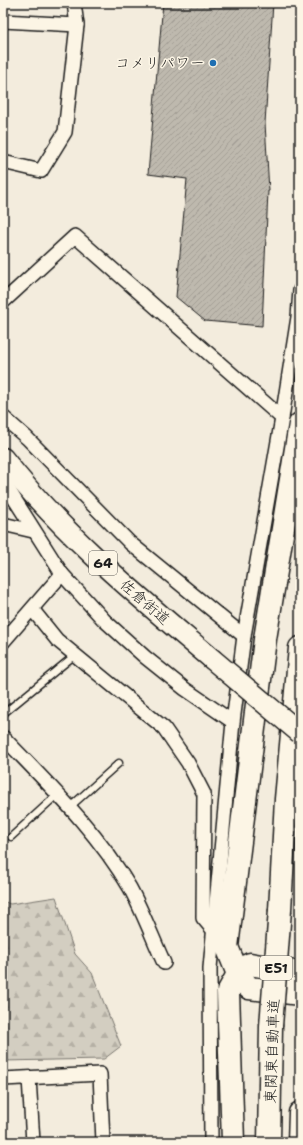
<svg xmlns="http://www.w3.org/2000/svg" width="303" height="1145" viewBox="0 0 303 1145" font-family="'Shantell Sans','Klee One',sans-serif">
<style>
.forest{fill:url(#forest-firs);stroke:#78756e}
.building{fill:url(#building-hatch);stroke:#1c1c1c}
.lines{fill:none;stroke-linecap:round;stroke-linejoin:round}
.lane-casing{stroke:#1c1c1c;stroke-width:9}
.street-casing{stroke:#1c1c1c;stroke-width:16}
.primary-casing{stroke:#1c1c1c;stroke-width:23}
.highway-casing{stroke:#1c1c1c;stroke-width:25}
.lane{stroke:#fcf5e5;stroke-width:6}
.street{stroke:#fcf5e5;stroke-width:13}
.primary{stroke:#fcf5e5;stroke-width:20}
.highway{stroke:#fcf5e5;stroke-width:22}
.primary-bridge-casing{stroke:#1c1c1c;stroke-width:23;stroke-linecap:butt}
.highway-bridge-casing{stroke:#1c1c1c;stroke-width:25;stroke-linecap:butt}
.primary-bridge{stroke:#fcf5e5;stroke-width:20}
.highway-bridge{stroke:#fcf5e5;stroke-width:22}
.poi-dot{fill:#1f6fb2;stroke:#fcf5e5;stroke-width:1.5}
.labels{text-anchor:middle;stroke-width:3;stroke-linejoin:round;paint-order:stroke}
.shield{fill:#fcf5e5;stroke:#5f5d58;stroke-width:1}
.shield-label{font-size:14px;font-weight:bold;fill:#1c1c1c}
.poi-label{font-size:15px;fill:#1c1c1c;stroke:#fcf5e5;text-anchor:end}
.street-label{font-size:15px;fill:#1c1c1c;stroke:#fcf5e5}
</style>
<defs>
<pattern id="forest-firs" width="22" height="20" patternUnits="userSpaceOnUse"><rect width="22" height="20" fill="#d3cec1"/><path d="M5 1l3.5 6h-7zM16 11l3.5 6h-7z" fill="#b5b0a5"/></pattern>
<pattern id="building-hatch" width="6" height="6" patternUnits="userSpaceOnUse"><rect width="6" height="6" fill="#beb9ae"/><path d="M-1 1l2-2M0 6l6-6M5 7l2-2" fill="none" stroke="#a39e95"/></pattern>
</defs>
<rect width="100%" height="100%" fill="#f3ecdd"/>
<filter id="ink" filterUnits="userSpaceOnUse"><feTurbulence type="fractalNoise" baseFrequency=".025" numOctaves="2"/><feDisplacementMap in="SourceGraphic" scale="8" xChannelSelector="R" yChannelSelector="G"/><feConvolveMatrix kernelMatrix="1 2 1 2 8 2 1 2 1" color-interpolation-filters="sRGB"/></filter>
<g filter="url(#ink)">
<polygon class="forest" points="56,897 75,954 92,973 121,1046 104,1059 3,1061 3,901 10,904"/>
<polygon class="building" points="163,3 273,3 265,123 269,191 268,191 262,326 205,321 176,297 187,179 148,174"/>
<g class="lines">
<g class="lane-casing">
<g id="lane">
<polyline points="3,714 75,655"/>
<polyline points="70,807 119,763"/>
<polyline points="11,837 58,794"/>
</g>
</g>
<g class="street-casing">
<g id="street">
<polyline points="3,21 77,25"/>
<polyline points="3,162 41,171 65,132 77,25 74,3"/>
<polyline points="3,302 75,236 282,418"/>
<polyline points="3,417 27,438 130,543 244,636"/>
<polyline points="3,481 62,574 104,620 145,657 185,689 233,722"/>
<polyline points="3,524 33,531"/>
<polyline points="32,609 57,640 164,728 188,763 204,794 203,918 214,931"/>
<polyline points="3,642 62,574"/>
<path d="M3 737C49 785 97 831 130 888 143 912 153 939 164 963"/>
<polyline points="29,1078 33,1142"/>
<polyline points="3,1079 100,1074 103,1142"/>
<polyline points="211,1142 210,968 233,722 244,636 282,418 298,317 300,290"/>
</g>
</g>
<g class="primary-casing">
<path id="primary" d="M3 458C62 534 139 597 212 659"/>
</g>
<g class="highway-casing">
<g id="highway">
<polyline points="300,424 265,639 227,947 238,974 249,988 300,994"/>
<polyline points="280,910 286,799 300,648"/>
<polyline points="233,1142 228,992 238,974 250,964 300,973"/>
<polyline points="269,1142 271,1026"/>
<polyline points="299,1142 300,1113"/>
</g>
</g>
<use href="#lane" class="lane"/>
<use href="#street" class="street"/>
<use href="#primary" class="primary"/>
<use href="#highway" class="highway"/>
<g class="primary-bridge-casing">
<polyline id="primary-bridge" points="212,659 300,733"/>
</g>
<g class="highway-bridge-casing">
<polyline id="highway-bridge" points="271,1026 280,910"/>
</g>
<use href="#primary-bridge" class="primary-bridge"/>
<use href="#highway-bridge" class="highway-bridge"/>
</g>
</g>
<circle class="poi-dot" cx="213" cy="63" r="4"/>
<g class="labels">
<g class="shield">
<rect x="89" y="551" width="28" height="24" rx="3"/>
<rect x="260" y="956" width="32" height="24" rx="3"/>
</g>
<g class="shield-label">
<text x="103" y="568">64</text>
<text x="276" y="973">E51</text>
</g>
<g class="poi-label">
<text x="205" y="68">コメリパワー</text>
</g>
<g class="street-label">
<text transform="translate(145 602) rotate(41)" y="5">佐倉街道</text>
<text transform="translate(272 1051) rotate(-88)" y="5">東関東自動車道</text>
</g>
</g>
<rect width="303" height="1145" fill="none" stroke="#fcf5e5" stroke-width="16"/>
<rect x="8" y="8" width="287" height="1129" fill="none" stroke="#1c1c1c" stroke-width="1.5" filter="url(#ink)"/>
</svg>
